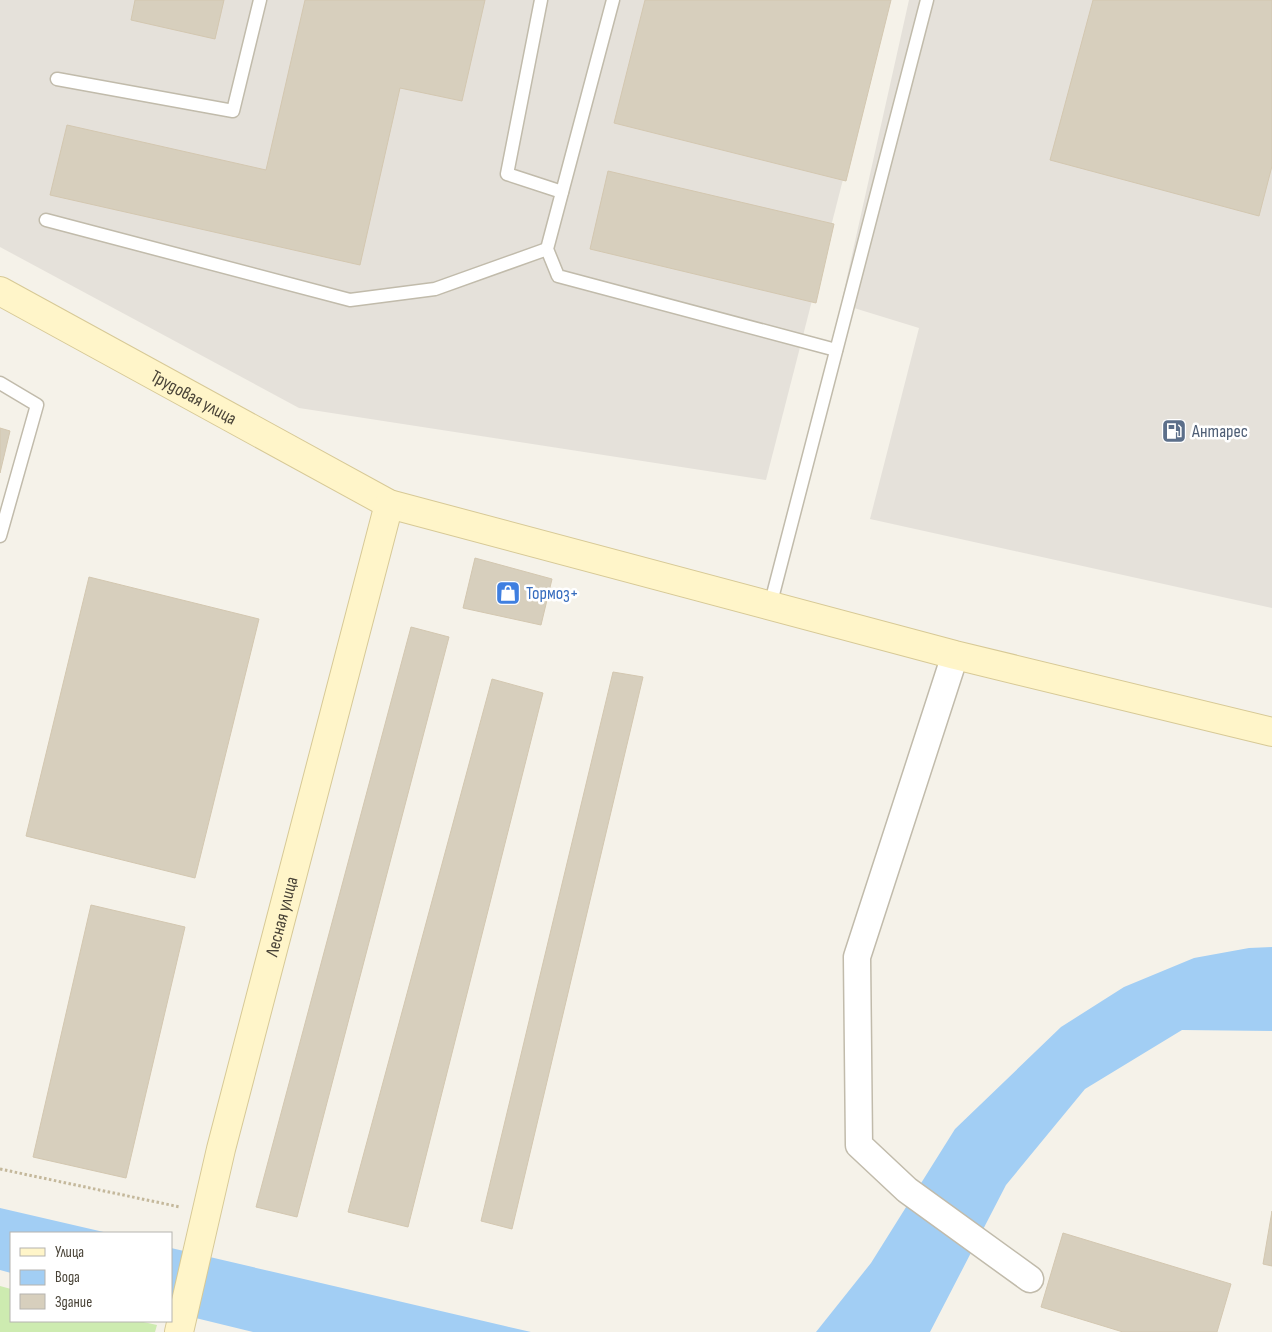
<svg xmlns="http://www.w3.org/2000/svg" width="1272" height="1332" font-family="'Sofia Sans Condensed',sans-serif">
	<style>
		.industrial { fill: #e5e1da }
		.green { fill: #cdebb0 }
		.water { fill: #a2cef4 }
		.building { fill: #d7cfbd; stroke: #d3c7b0 }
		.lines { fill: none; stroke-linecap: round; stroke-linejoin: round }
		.lane-casing { stroke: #c1bbab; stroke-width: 15 }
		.street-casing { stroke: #c1bbab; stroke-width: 29 }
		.secondary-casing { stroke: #d7c996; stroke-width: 30 }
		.path { stroke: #c4b89b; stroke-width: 3; stroke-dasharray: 2.5 2.5; stroke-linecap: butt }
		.lane { stroke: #fff; stroke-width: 12 }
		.street { stroke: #fff; stroke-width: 26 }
		.secondary { stroke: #fff5c9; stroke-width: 28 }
		.labels { text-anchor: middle; stroke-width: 5; stroke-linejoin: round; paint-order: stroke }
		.street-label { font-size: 18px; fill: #494337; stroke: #fff }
		.service-label { font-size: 18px; fill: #4e5e75; stroke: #fff; text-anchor: start }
		.shop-label { font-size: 18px; fill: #366cbe; stroke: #fff; text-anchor: start }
	</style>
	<rect width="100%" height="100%" fill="#f5f2e9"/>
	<g class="industrial">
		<polygon points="0,0 889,0 766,480 299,408 0,247"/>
		<polygon points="909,0 1272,0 1272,608 870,519 919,328 841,304"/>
	</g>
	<polygon class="green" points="0,1286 11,1289 11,1321 139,1321 157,1325 155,1332 0,1332"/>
	<g class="water">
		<polygon points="1272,947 1272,1031 1182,1030 1085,1089 1006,1185 930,1332 816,1332 871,1263 955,1129 1061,1027 1124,987 1194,958 1249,948"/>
		<polygon points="0,1208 108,1233 11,1233 11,1273 0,1270"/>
		<polygon points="171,1248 505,1326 531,1332 253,1332 171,1312"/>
	</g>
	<g class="building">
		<polygon points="135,0 224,0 215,39 131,20"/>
		<polygon points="305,0 485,0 462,101 400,88 360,265 50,195 67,125 266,170"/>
		<polygon points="645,0 891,0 846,181 614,123"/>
		<polygon points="1093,0 1272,0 1272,166 1259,216 1050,160"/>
		<polygon points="608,171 834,224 816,303 590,249"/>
		<polygon points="0,428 10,431 0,473"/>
		<polygon points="475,558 552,579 541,625 463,608"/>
		<polygon points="89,577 259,619 195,878 26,836"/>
		<polygon points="411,627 449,637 297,1217 256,1207"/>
		<polygon points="613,672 643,677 512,1229 481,1221"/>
		<polygon points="492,679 543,693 408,1227 348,1212"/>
		<polygon points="91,905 185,927 126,1178 33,1157"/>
		<polygon points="1272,1211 1272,1266 1263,1264"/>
		<polygon points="1063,1233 1231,1284 1217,1332 1123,1332 1041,1307"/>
	</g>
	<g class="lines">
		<defs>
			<g id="lane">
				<polyline points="541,0 507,174 562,192"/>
				<polyline points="613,0 547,249 558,276 836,350"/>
				<polyline points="57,79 233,111 260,0"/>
				<polyline points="46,220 350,300 435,289 547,249"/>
				<polyline points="0,383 37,405 0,536"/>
				<polyline points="770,606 927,0"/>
			</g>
			<polyline id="street" points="955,655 857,957 859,1145 907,1190 1030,1279"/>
			<g id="secondary">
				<path id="s1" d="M0 291 389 504 955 655 1272 732"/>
				<path id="s2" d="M179 1332 221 1149 389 504"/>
			</g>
		</defs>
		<use href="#lane" class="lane-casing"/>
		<use href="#street" class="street-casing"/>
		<use href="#secondary" class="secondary-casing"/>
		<polyline class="path" points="0,1169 180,1207"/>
		<use href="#lane" class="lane"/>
		<use href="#street" class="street"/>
		<use href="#secondary" class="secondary"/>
	</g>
	<defs>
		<symbol id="fuel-square" viewBox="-11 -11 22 22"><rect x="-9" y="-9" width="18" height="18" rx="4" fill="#5c6f8a" stroke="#fff"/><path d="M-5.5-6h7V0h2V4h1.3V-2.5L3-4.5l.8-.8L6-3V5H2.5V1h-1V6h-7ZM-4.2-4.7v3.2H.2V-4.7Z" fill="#fff"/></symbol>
		<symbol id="shop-square" viewBox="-11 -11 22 22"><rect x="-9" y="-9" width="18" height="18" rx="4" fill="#3f7fe0" stroke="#fff"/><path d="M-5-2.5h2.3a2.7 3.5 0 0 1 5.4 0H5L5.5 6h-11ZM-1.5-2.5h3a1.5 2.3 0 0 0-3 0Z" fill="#fff"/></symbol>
	</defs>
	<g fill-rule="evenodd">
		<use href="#fuel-square" x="1160" y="417" width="28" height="28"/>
		<use href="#shop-square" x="494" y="579" width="28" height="28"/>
	</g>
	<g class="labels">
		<g class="street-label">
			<text dy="6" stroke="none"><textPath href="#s1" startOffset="221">Трудовая улица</textPath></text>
			<text dy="6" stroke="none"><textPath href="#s2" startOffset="428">Лесная улица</textPath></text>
		</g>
		<g class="service-label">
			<text x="1192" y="437">Антарес</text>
		</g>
		<g class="shop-label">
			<text x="526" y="599">Тормоз+</text>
		</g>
	</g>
	<rect x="10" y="1232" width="162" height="90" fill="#ffffff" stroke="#b6b4af"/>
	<rect x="20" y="1248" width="25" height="8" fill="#fff5c9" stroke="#b6b4af"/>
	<text x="55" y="1257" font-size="15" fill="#494337">Улица</text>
	<rect x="20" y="1270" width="25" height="15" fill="#a2cef4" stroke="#b6b4af"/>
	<text x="55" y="1282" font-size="15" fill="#494337">Вода</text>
	<rect x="20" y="1294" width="25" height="15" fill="#d7cfbd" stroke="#b6b4af"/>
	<text x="55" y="1307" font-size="15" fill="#494337">Здание</text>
</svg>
